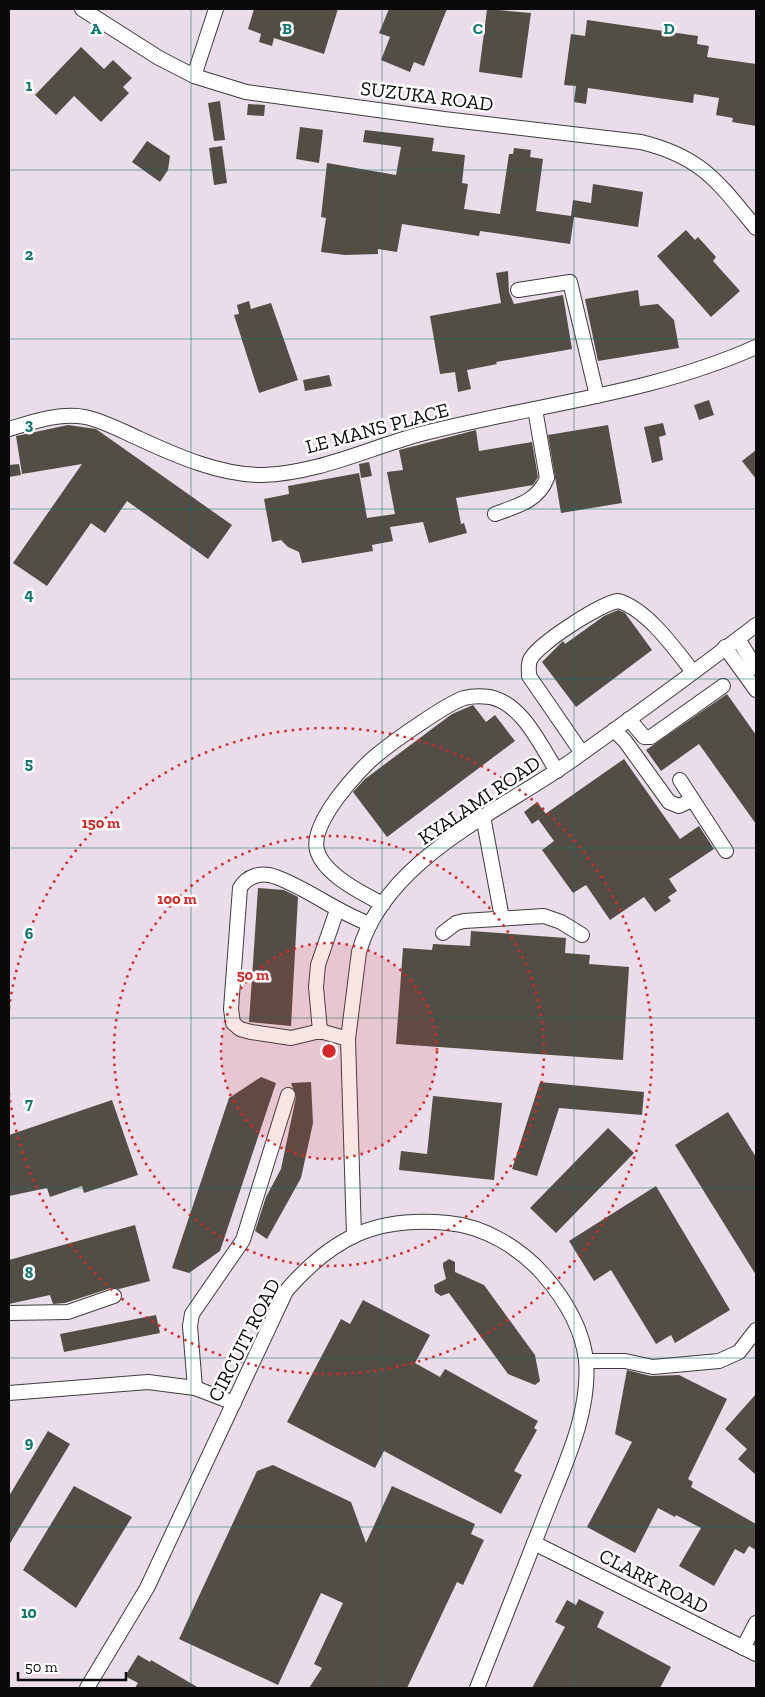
<svg xmlns="http://www.w3.org/2000/svg" width="765" height="1697" font-family="'Zilla Slab',serif">
	<style>
		.industrial { fill: #eadce9 }
		.building { fill: #534e45 }
		.lines { fill: none; stroke-linecap: round; stroke-linejoin: round }
		.minor-casing { stroke: #3d3d3d; stroke-width: 16 }
		.minor { stroke: #fff; stroke-width: 14 }
		.grid { fill: none; stroke: #0f766e; stroke-width: 1; stroke-opacity: 0.55 }
		.ring { fill: none; stroke: #d62828; stroke-width: 2.5; stroke-dasharray: 2.5 5 }
		.labels { text-anchor: middle; stroke-width: 5; stroke-linejoin: round; paint-order: stroke }
		.street-label { font-size: 20px; fill: #0a0a0a; stroke: #fff }
		.grid-label { font-size: 16px; text-anchor: middle; font-weight: bold; fill: #0f766e; stroke: #fff; stroke-width: 5; stroke-linejoin: round; paint-order: stroke }
		.centre { fill: #d62828; stroke: #fff; stroke-width: 2.5 }
		.ring-label { font-size: 15px; text-anchor: middle; font-weight: bold; fill: #d62828; stroke: #fff; stroke-width: 5; stroke-linejoin: round; paint-order: stroke }
	</style>
	<rect width="100%" height="100%" fill="#feffe6"/>
	<rect class="industrial" x="9" y="9" width="747" height="1679"/>
	<g class="building">
		<polygon points="254,9 338,9 324,54 274,38 272,46 259,42 261,34 248,29"/>
		<polygon points="389,9 447,9 424,66 414,62 410,72 381,60 390,37 379,33"/>
		<polygon points="487,9 531,13 522,78 479,72"/>
		<polygon points="587,20 698,36 697,44 709,46 707,57 756,64 756,126 732,122 733,118 716,115 719,98 694,94 693,103 588,88 586,104 574,102 576,86 564,85 571,34 585,36"/>
		<polygon points="81,47 104,69 113,60 132,78 123,87 129,93 101,122 74,96 56,115 35,95"/>
		<polygon points="220,101 225,140 214,141 208,103"/>
		<polygon points="248,104 265,105 264,116 247,115"/>
		<polygon points="300,127 323,130 319,163 296,159"/>
		<polygon points="365,130 434,138 432,151 465,155 462,183 468,184 464,209 500,214 509,154 513,154 514,148 531,150 530,157 543,159 536,211 571,216 573,200 591,203 593,184 643,192 638,227 574,217 570,244 480,231 479,236 402,224 397,252 378,249 378,254 345,255 321,252 326,218 321,217 327,163 396,175 401,147 363,142"/>
		<polygon points="147,141 170,156 168,170 160,182 132,162"/>
		<polygon points="222,146 227,183 214,185 209,148"/>
		<polygon points="686,230 695,240 698,237 716,257 713,261 740,291 711,317 657,256"/>
		<polygon points="508,271 509,292 514,304 563,295 572,349 496,362 497,364 467,370 471,389 458,392 455,372 440,374 430,316 501,303 496,273"/>
		<polygon points="638,290 640,306 658,304 674,320 679,348 598,361 585,299"/>
		<polygon points="249,301 251,309 271,303 298,380 259,393 234,315 239,314 237,305"/>
		<polygon points="329,375 332,386 305,391 303,380"/>
		<polygon points="709,400 714,415 699,420 694,405"/>
		<polygon points="663,423 666,435 659,437 663,460 652,463 644,427"/>
		<polygon points="68,425 96,429 232,525 208,559 127,501 105,533 91,523 47,586 13,563 82,464 22,474 16,436"/>
		<polygon points="608,425 622,503 561,513 548,435"/>
		<polygon points="476,430 479,451 532,442 538,477 533,485 456,498 461,524 464,523 467,533 429,543 423,522 390,527 393,541 372,545 373,551 302,563 299,552 288,547 281,540 272,542 264,499 289,494 288,486 359,473 367,518 395,514 387,472 403,470 399,450"/>
		<polygon points="756,450 756,479 742,461"/>
		<polygon points="369,462 372,476 361,478 359,464"/>
		<polygon points="19,464 21,475 9,477 9,465"/>
		<polygon points="618,610 625,613 652,650 576,707 542,662 563,641 565,644 604,616"/>
		<polygon points="727,694 756,735 756,824 699,744 661,771 646,750"/>
		<polygon points="473,705 486,722 495,715 515,741 387,837 353,792 365,779 452,714"/>
		<polygon points="624,759 680,839 699,826 714,849 669,879 677,891 668,897 671,901 655,912 644,897 610,920 586,885 573,893 542,850 554,841 538,819"/>
		<polygon points="537,802 546,814 532,824 524,812"/>
		<polygon points="258,888 284,890 298,897 291,1026 249,1022"/>
		<polygon points="471,931 566,938 565,953 590,955 589,964 629,967 623,1060 396,1044 403,948 432,950 433,944 470,946"/>
		<polygon points="261,1077 276,1083 220,1251 189,1273 172,1268 229,1098"/>
		<polygon points="311,1082 313,1123 301,1178 267,1239 255,1231 266,1197 281,1169 296,1097 291,1083"/>
		<polygon points="540,1082 644,1092 642,1115 559,1108 537,1176 512,1169"/>
		<polygon points="433,1096 502,1103 494,1180 399,1170 401,1151 427,1154"/>
		<polygon points="112,1100 138,1175 84,1193 82,1186 50,1197 47,1188 9,1196 9,1135"/>
		<polygon points="728,1112 756,1157 756,1275 675,1145"/>
		<polygon points="608,1128 634,1153 556,1233 530,1208"/>
		<polygon points="656,1186 730,1310 675,1343 671,1335 656,1344 611,1270 594,1281 569,1241"/>
		<polygon points="135,1225 150,1281 119,1289 111,1288 65,1303 53,1304 50,1295 9,1304 9,1260"/>
		<polygon points="449,1259 455,1262 455,1272 484,1285 535,1355 540,1381 535,1385 508,1374 449,1293 441,1296 435,1292 434,1285 446,1279 443,1266 443,1263"/>
		<polygon points="363,1300 430,1335 415,1363 440,1377 445,1369 538,1421 534,1428 537,1430 514,1471 522,1475 501,1514 384,1451 375,1468 287,1422 341,1319 350,1324"/>
		<polygon points="156,1315 160,1333 64,1352 60,1334"/>
		<polygon points="627,1370 651,1376 679,1375 727,1399 688,1479 693,1482 691,1487 756,1524 756,1550 749,1546 744,1554 735,1549 714,1586 679,1566 701,1528 676,1515 675,1517 658,1508 635,1553 587,1527 632,1442 615,1434"/>
		<polygon points="756,1394 756,1475 738,1459 747,1449 725,1429"/>
		<polygon points="48,1431 70,1444 9,1545 9,1496"/>
		<polygon points="273,1465 351,1502 366,1543 392,1486 475,1524 471,1534 484,1540 463,1585 457,1582 407,1688 309,1688 322,1668 314,1664 343,1603 321,1593 278,1685 179,1639 257,1471"/>
		<polygon points="74,1486 132,1517 76,1608 23,1570"/>
		<polygon points="579,1599 604,1612 597,1627 671,1667 660,1688 532,1688 565,1627 555,1622 567,1600 576,1605"/>
		<polygon points="138,1655 150,1662 151,1660 199,1688 135,1688 138,1683 125,1676"/>
	</g>
	<g class="lines">
		<defs>
			<g id="minor">
				<path d="M82 9 159 58 194 76 246 92 444 119 641 142C702 157 718 182 756 228"/>
				<polyline points="194,76 216,9"/>
				<polyline points="518,290 570,282 597,396"/>
				<path d="M9 429C32 422 61 412 85 417 104 421 122 431 140 439 177 456 220 475 262 475 315 474 367 449 417 435 530 405 649 395 756 347"/>
				<path d="M495 514C517 506 538 501 547 478L535 409"/>
				<polyline points="738,639 756,668"/>
				<polyline points="725,647 756,690"/>
				<polyline points="629,719 644,737 651,737 723,686"/>
				<polyline points="614,730 625,741 669,802 679,806 692,800"/>
				<path d="M582 753 529 676C529 670 528 665 530 660 537 644 602 603 618 601 647 609 675 649 693 672"/>
				<polyline points="680,780 726,851"/>
				<polyline points="483,816 502,918"/>
				<path d="M383 904C363 894 323 874 317 850 310 823 358 770 378 754 394 741 446 704 464 698 472 696 482 696 490 697 523 704 540 745 557 771"/>
				<polyline points="443,933 456,923 464,921 544,916 561,922 582,935"/>
				<polyline points="320,1031 316,987 318,965 337,910"/>
				<path d="M348 1039 320 1031 291 1038 251 1032 240 1029 233 1023 231 1009 240 888C247 876 262 871 276 877 309 889 336 912 370 924"/>
				<path d="M354 1236 348 1039 359 952C385 859 499 812 571 761 633 717 696 671 756 625"/>
				<polyline points="9,1313 68,1312 114,1296"/>
				<polyline points="586,1361 625,1361 653,1367 719,1361 739,1352 756,1330"/>
				<polyline points="195,1388 190,1326 192,1314 243,1240 288,1095"/>
				<polyline points="9,1393 148,1382 195,1388 234,1403"/>
				<polyline points="534,1543 756,1654"/>
				<polyline points="743,1648 756,1623"/>
				<path d="M87 1688 147 1588 286 1291C333 1237 376 1216 448 1223 484 1226 520 1248 543 1274 564 1298 582 1327 586 1360 591 1416 561 1472 542 1523 520 1578 499 1633 477 1688"/>
			</g>
		</defs>
		<use href="#minor" class="minor-casing"/>
		<use href="#minor" class="minor"/>
	</g>
	<path class="grid" d="M191 9V1688M382 9V1688M574 9V1688M9 170H756M9 339H756M9 509H756M9 679H756M9 848H756M9 1018H756M9 1188H756M9 1358H756M9 1527H756"/>
	<circle cx="329" cy="1051" r="108" fill="#d62828" fill-opacity=".12"/>
	<g class="ring">
		<circle cx="329" cy="1051" r="108"/>
		<circle cx="329" cy="1051" r="215"/>
		<path d="M9 1009A323 323 0 1 1 9 1093"/>
	</g>
	<g class="labels">
		<g class="street-label">
			<text transform="translate(427 96) rotate(7)" y="7">SUZUKA ROAD</text>
			<text transform="translate(377 428) rotate(-15)" y="7">LE MANS PLACE</text>
			<text transform="translate(479 800) rotate(-34)" y="7">KYALAMI ROAD</text>
			<text transform="translate(244 1340) rotate(-63)" y="7">CIRCUIT ROAD</text>
			<text transform="translate(654 1581) rotate(27)" y="7">CLARK ROAD</text>
		</g>
	</g>
	<g class="grid-label">
		<text x="96" y="34">A</text>
		<text x="287" y="34">B</text>
		<text x="478" y="34">C</text>
		<text x="669" y="34">D</text>
		<text x="29" y="91">1</text>
		<text x="29" y="260">2</text>
		<text x="29" y="430">3</text>
		<text x="29" y="600">4</text>
		<text x="29" y="769">5</text>
		<text x="29" y="939">6</text>
		<text x="29" y="1109">7</text>
		<text x="29" y="1278">8</text>
		<text x="29" y="1448">9</text>
		<text x="29" y="1618">10</text>
	</g>
	<circle cx="329" cy="1051" r="8" class="centre"/>
	<g class="ring-label">
		<text x="101" y="828">150 m</text>
		<text x="177" y="904">100 m</text>
		<text x="253" y="980">50 m</text>
	</g>
	<rect width="765" height="1697" fill="none" stroke="#0a0a0a" stroke-width="20"/>
	<path d="M18 1672v8h108v-8" fill="none" stroke="#0a0a0a" stroke-width="2.5"/>
	<text x="25" y="1672" font-size="15" fill="#0a0a0a" stroke="#ffffff" stroke-width="4" paint-order="stroke">50 m</text>
</svg>
